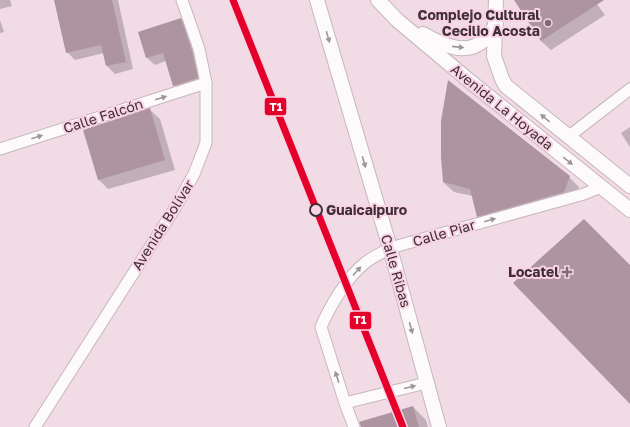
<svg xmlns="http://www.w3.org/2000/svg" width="630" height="427" font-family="'Golos Text',sans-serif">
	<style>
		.shadow { fill: #0003 }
		.building { fill: #ae94a1 }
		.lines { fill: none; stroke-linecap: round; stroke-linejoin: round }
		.minor-casing { stroke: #c8b7be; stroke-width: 13 }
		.tertiary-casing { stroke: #c8b7be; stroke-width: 16 }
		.minor { stroke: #fdfafb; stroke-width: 11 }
		.tertiary { stroke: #fdfafb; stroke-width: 14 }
		.metro-1-casing { stroke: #f9d3e4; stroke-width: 10 }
		.metro-1 { stroke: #e4002b; stroke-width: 7 }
		.oneway { fill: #9e9599 }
		.poi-dot { fill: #7d6c74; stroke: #f9d3e4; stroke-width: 1.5 }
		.stop-dot { fill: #f9d3e4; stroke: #3f3037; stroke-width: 2 }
		.labels { text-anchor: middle; stroke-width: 4; stroke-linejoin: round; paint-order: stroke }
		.poi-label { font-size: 14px; font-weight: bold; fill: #3f3037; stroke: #f9d3e4; text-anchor: end }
		.street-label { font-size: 14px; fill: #3f3037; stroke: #f9d3e4 }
		.stop-label { font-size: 14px; font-weight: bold; fill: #3f3037; stroke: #f9d3e4; text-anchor: start }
		.line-badge { stroke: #f9d3e4; stroke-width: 1.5 }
		.badge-label { font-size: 11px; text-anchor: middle; font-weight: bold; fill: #fff }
	</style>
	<rect width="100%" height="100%" fill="#f1dbe5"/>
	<g class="shadow">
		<polygon points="0,0 10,0 12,6 0,9"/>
		<polygon points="55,0 118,0 133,69 115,74 107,66 104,53 75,60 67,52"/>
		<polygon points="523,0 594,0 605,15 551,50 541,41"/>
		<polygon points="181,19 188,27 205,86 182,93 174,85 166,61 155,65 147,58"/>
		<polygon points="0,20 4,32 0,33"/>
		<polygon points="150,110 160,119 175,170 108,189 98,179"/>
		<polygon points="630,127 630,147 621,133"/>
		<polygon points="569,177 579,187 574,202 488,226 478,216 473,196 454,192 443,182"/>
		<polygon points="413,407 426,420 428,427 372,427"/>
	</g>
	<g class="building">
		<polygon points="54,0 112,0 126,62 106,66 101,45 66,53"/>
		<polygon points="514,0 604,0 541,41"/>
		<polygon points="181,18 192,51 198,78 173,86 163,53 146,58 138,32"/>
		<polygon points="448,80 570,176 564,192 477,217 470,189 443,182 441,157 441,121"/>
		<polygon points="150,108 165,160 98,180 83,130"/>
		<polygon points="584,219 630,265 630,404 513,283"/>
		<polygon points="413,406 419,427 361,427 359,422"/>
	</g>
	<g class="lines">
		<defs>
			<g id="minor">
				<polyline points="568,137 630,89"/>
				<polyline points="0,149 206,83"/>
				<polyline points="345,403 426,383"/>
				<polyline points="35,427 175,208 194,174 206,143 206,83 199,49 182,0"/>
				<path d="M354 427 345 403 321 327C330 306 347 277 365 263 372 257 382 253 390 248L584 194 601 187"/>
			</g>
			<g id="tertiary">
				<polyline points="317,0 390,248 439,427"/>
				<polyline points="378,0 397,20 472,83 630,210"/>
				<polyline points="496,0 494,56 502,79 506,86 630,186"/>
				<path d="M423 34C441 44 466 57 484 40 489 36 492 30 496 25"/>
			</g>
		</defs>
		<use href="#minor" class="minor-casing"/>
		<use href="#tertiary" class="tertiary-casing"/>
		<use href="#minor" class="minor"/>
		<use href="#tertiary" class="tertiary"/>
		<defs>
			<polyline id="metro-1" points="233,0 403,427"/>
		</defs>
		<use href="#metro-1" class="metro-1-casing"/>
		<use href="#metro-1" class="metro-1"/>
	</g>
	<defs><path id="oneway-solid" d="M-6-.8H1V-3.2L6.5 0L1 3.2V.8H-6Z"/></defs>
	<g class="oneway">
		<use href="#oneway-solid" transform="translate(328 37) rotate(74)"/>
		<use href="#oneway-solid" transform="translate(458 47) rotate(6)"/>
		<use href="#oneway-solid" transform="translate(161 98) rotate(-18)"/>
		<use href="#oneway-solid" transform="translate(545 118) rotate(-140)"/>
		<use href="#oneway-solid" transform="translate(37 137) rotate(-18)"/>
		<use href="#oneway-solid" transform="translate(568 161) rotate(39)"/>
		<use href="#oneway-solid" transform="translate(364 162) rotate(74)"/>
		<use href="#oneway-solid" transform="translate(490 220) rotate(-16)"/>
		<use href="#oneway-solid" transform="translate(357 271) rotate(-48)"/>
		<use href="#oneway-solid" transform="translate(411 328) rotate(75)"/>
		<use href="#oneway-solid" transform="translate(337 377) rotate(-108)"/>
		<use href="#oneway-solid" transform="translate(410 387) rotate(-14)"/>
	</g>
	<g class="poi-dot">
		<circle cx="548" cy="23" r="4"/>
		<path d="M565 266h4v4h4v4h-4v4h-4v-4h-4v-4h4z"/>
	</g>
	<circle class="stop-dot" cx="316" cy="210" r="6"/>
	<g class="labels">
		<g class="poi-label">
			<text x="540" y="20">Complejo Cultural<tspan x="540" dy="16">Cecilio Acosta</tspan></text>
			<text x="559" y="277">Locatel</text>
		</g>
		<g class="street-label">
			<text transform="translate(502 107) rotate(39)" y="5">Avenida La Hoyada</text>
			<text transform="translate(103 116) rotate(-18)" y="5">Calle Falcón</text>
			<text transform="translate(163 225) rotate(-58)" y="5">Avenida Bolívar</text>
			<text transform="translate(444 233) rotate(-16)" y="5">Calle Piar</text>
			<text transform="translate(396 271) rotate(74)" y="5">Calle Ribas</text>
		</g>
		<g class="stop-label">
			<text x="326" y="215">Guaicaipuro</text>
		</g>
	</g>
	<g class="line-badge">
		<rect x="264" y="97" width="23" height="19" rx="4" fill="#e4002b"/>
		<rect x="349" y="311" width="23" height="19" rx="4" fill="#e4002b"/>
	</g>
	<g class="badge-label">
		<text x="276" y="111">T1</text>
		<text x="360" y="324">T1</text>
	</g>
</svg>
